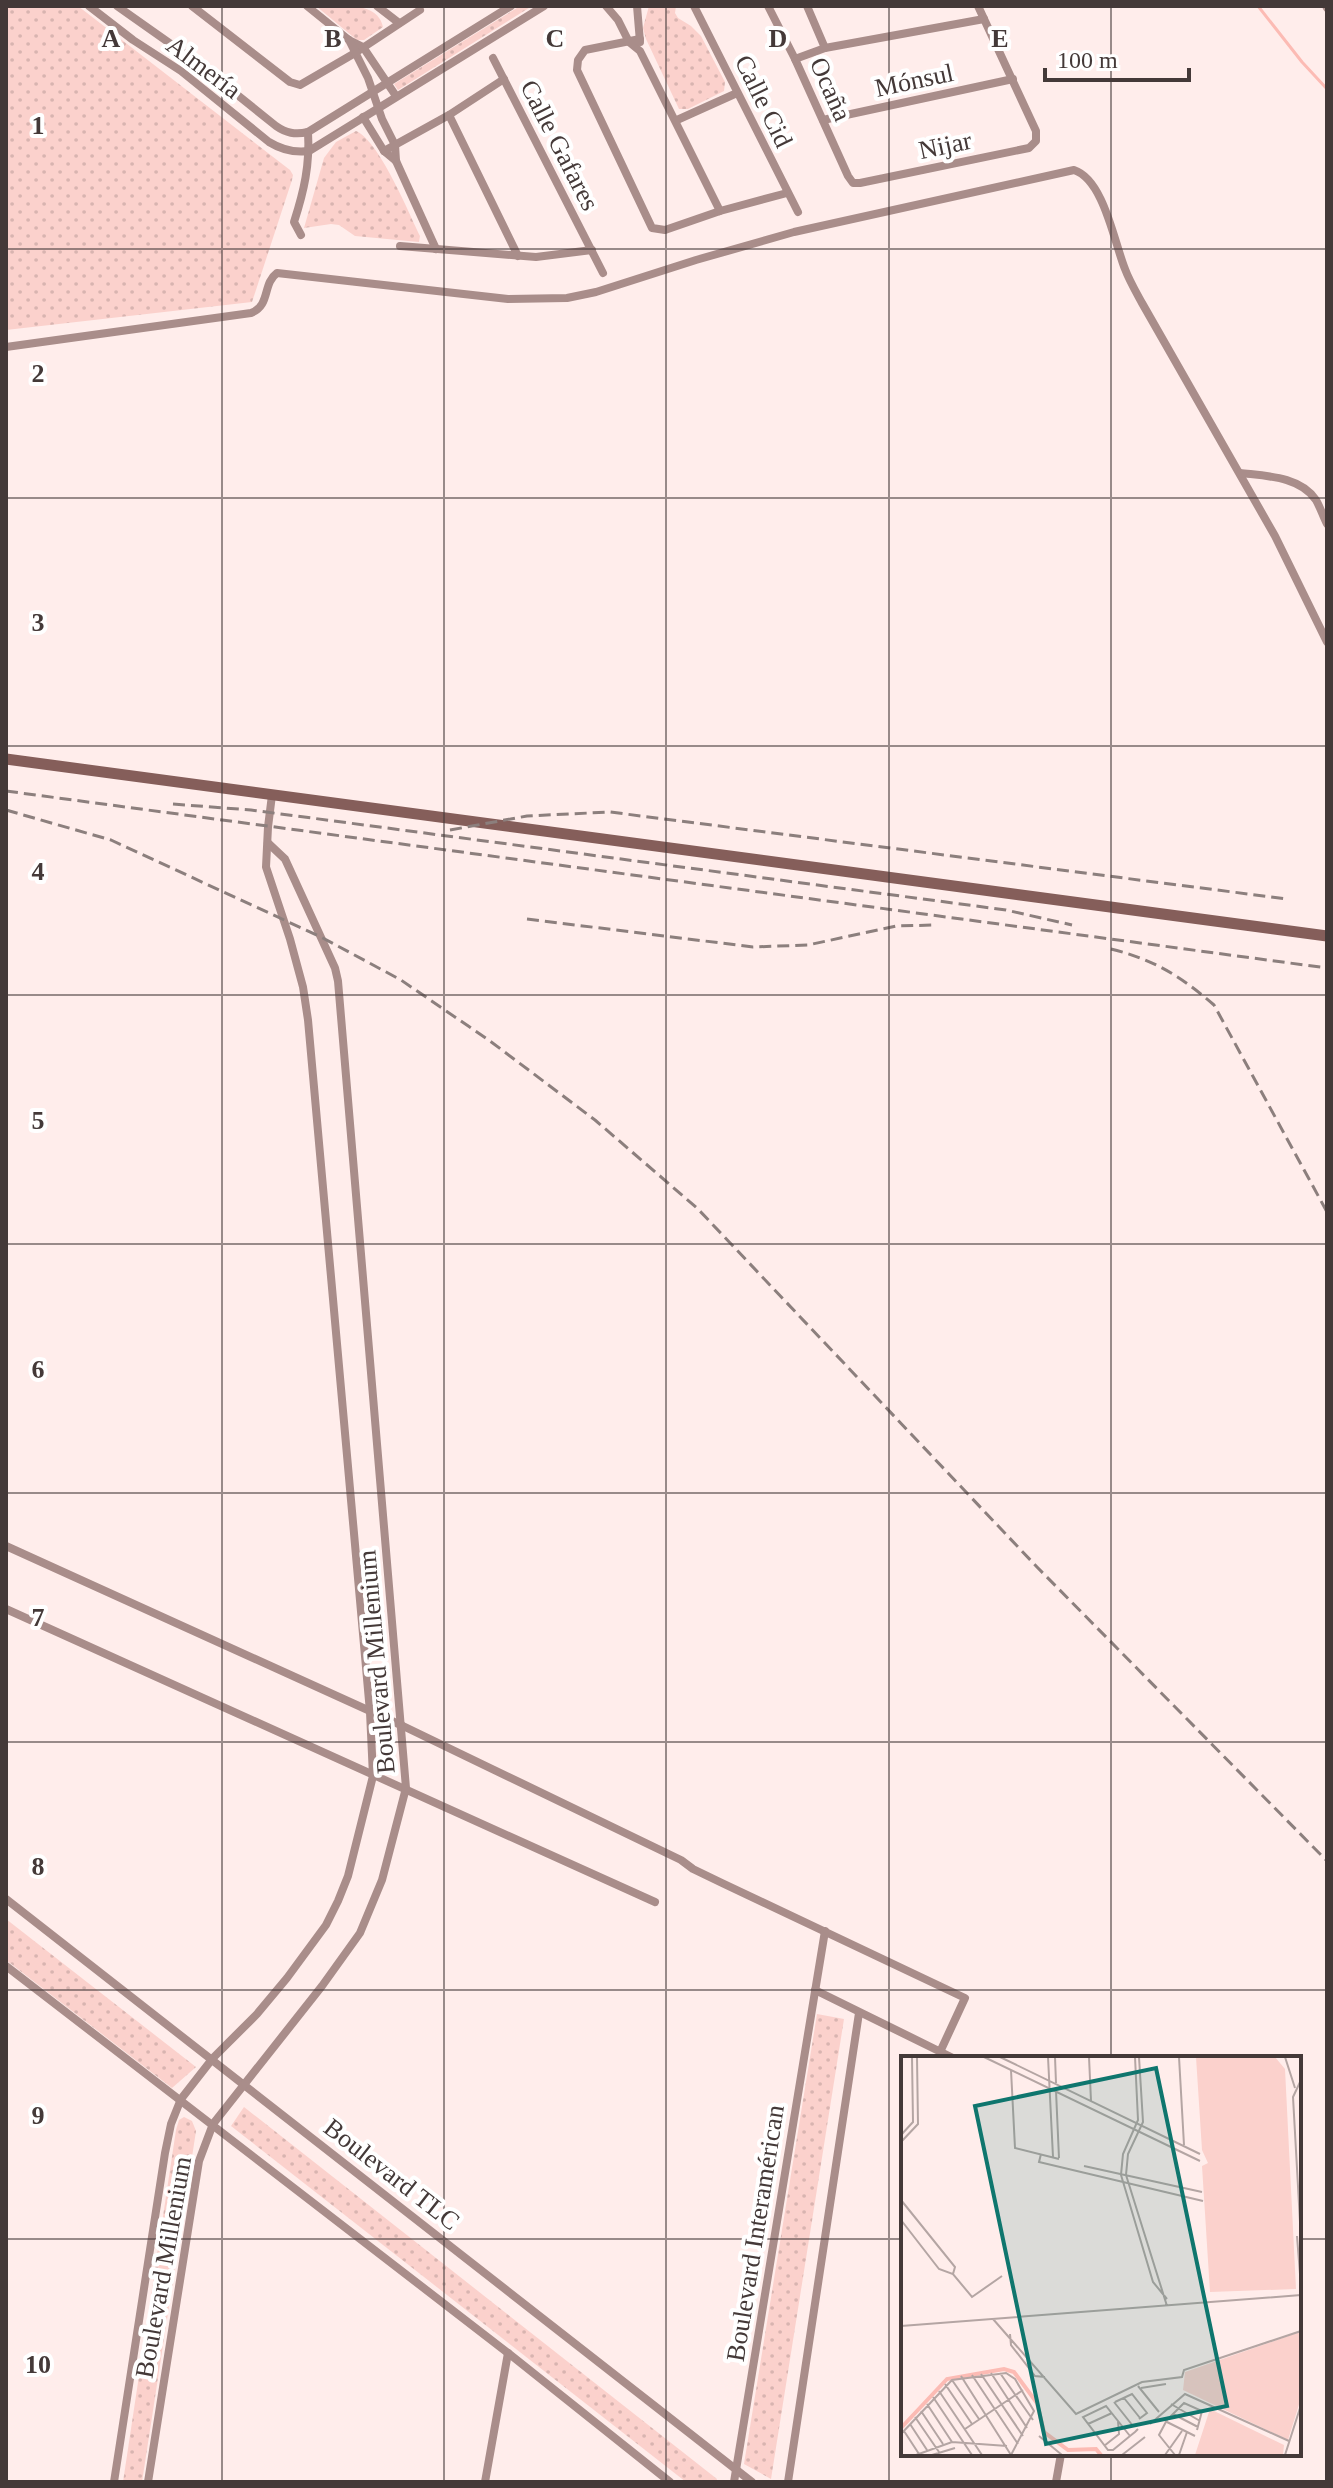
<svg xmlns="http://www.w3.org/2000/svg" width="1333" height="2488" font-family="'Times New Roman',serif">
	<style>
		.green { fill: url(#green-dots) }
		.lines { fill: none; stroke-linecap: round; stroke-linejoin: round }
		.stream { stroke: #fcbbb4; stroke-width: 3 }
		.street { stroke: #a98d8a; stroke-width: 8 }
		.secondary { stroke: #855e5a; stroke-width: 11 }
		.rail { stroke: #8c7f7d; stroke-width: 3; stroke-dasharray: 12 6; stroke-linecap: butt }
		.grid { fill: none; stroke: #443938; stroke-width: 2; stroke-opacity: 0.55 }
		.labels { text-anchor: middle; stroke-width: 8; stroke-linejoin: round; paint-order: stroke }
		.street-label { font-size: 26px; fill: #443938; stroke: #fff }
		.inset-river { fill: none; stroke: #fcbbb4; stroke-width: 4 }
		.inset-road { fill: none; stroke: #b4a5a3; stroke-width: 2 }
		.view { fill: #0f766e; fill-opacity: 0.15; stroke: #0f766e; stroke-width: 4 }
		.inset-edge { fill: none; stroke: #443938; stroke-width: 4 }
		.grid-label { font-size: 26px; text-anchor: middle; font-weight: bold; fill: #443938; stroke: #fff; stroke-width: 8; stroke-linejoin: round; paint-order: stroke }
	</style>
	<defs>
		<pattern id="green-dots" width="8" height="8" patternUnits="userSpaceOnUse" patternTransform="scale(2)"><rect width="8" height="8" fill="#fbd1cc"/><path d="M2 2h.1M6 6h.1" fill="none" stroke="#d8b4b0" stroke-width="1.8" stroke-linecap="round"/></pattern>
	</defs>
	<rect width="100%" height="100%" fill="#ffedeb"/>
	<g class="green">
		<polygon points="6,6 78,6 290,170 293,175 292,180 252,302 6,330"/>
		<path d="M316 6C337 6 378 0 383 27L364 40H357Z"/>
		<polygon points="520,6 532,6 398,90 394,84"/>
		<polygon points="649,6 676,6 675,13 678,18 691,26 701,36 725,82 724,91 688,109 679,109 646,39 643,28"/>
		<path d="M356 131C379 141 408 211 420 236L419 242 355 236 339 225 331 224 304 228 324 158 336 142Z"/>
		<polygon points="6,1919 196,2067 172,2088 6,1960"/>
		<polygon points="817,2014 844,2019 771,2479 744,2464"/>
		<polygon points="244,2107 717,2479 716,2482 686,2482 231,2126"/>
		<polygon points="184,2117 192,2121 196,2131 142,2482 123,2482 176,2130 179,2120"/>
	</g>
	<g class="lines">
		<polyline class="stream" points="1258,6 1302,62 1327,89"/>
		<g class="street">
			<path d="M89 6 133 40 181 71 269 142C282 150 294 153 309 151L544 6"/>
			<path d="M117 6 195 61 276 126C286 133 295 135 308 132L511 6"/>
			<polyline points="192,6 290,82 300,85 355,53 420,10"/>
			<polyline points="307,6 349,40 363,47 396,96"/>
			<polyline points="377,6 399,23"/>
			<polyline points="606,6 618,20 629,42 640,51 720,211"/>
			<polyline points="637,6 640,42"/>
			<polyline points="694,6 798,212"/>
			<polyline points="768,6 795,59 848,176 853,183 860,183 1029,148 1036,141 1036,131 978,6"/>
			<polyline points="1326,6 1327,8"/>
			<polyline points="640,39 585,50 578,60 577,70 652,228 665,230 720,211 787,193"/>
			<polyline points="349,40 368,78 382,119 395,145 396,161 436,249"/>
			<polyline points="825,48 984,19"/>
			<polyline points="493,58 603,273"/>
			<polyline points="795,59 825,48 807,6"/>
			<polyline points="449,115 518,256"/>
			<polyline points="363,117 384,151 396,161"/>
			<polyline points="677,120 737,93"/>
			<polyline points="823,120 1013,79"/>
			<polyline points="384,151 449,115 504,79"/>
			<path d="M301 235 294 222C304 191 310 165 308 132"/>
			<polyline points="400,246 536,257 592,250"/>
			<path d="M6 347 251 313C271 305 262 284 277 273L508 299 567 298 596 292 696 260 794 232 1074 170C1104 180 1114 242 1125 269 1129 280 1136 292 1142 303L1275 536 1327 642"/>
			<path d="M1240 473C1265 476 1300 476 1316 500 1320 507 1323 516 1327 524"/>
			<polyline points="6,1546 403,1726 681,1860 693,1869 722,1883 965,1998 940,2052"/>
			<polyline points="6,1609 655,1902"/>
			<polyline points="6,1899 752,2482"/>
			<polyline points="6,1966 508,2353 670,2482"/>
			<polyline points="815,1990 953,2058"/>
			<polyline points="114,2482 165,2153 171,2124 181,2099 213,2058 257,2014 287,1978 326,1925 338,1901 348,1876 373,1776 370,1712 308,1020 303,987 290,939 266,867 268,827 272,795"/>
			<polyline points="148,2482 199,2161 213,2124 322,1986 360,1933 382,1880 406,1788 338,981 335,968 285,859 268,843"/>
			<polyline points="485,2482 508,2353"/>
			<polyline points="734,2482 825,1931"/>
			<polyline points="788,2482 859,2013"/>
			<polyline points="1056,2482 1061,2454"/>
		</g>
		<polyline class="secondary" points="6,759 1327,936"/>
		<g class="rail">
			<polyline points="6,791 1327,968"/>
			<polyline points="173,804 251,810 1006,910 1072,925"/>
			<polyline points="6,810 111,840 321,937 401,980 490,1041 595,1120 697,1208 1037,1567 1327,1861"/>
			<polyline points="450,830 527,816 610,812 1287,899"/>
			<polyline points="527,919 753,947 808,945 896,926 935,925"/>
			<path d="M1111 949C1153 959 1182 977 1214 1005L1327 1212"/>
		</g>
	</g>
	<path class="grid" d="M222 6V2482M444 6V2482M666 6V2482M889 6V2482M1111 6V2058M6 249H1327M6 498H1327M6 746H1327M6 995H1327M6 1244H1327M6 1493H1327M6 1742H1327M6 1990H1327M6 2239H903M1299 2239H1327M1111 2454V2482"/>
	<g class="labels">
		<g class="street-label">
			<text transform="translate(204 67) rotate(37)" y="9">Almería</text>
			<text transform="translate(914 80) rotate(-12)" y="9">Mónsul</text>
			<text transform="translate(831 89) rotate(66)" y="9">Ocaña</text>
			<text transform="translate(764 101) rotate(64)" y="9">Calle Cid</text>
			<text transform="translate(560 145) rotate(63)" y="9">Calle Gafares</text>
			<text transform="translate(945 145) rotate(-12)" y="9">Nijar</text>
			<text transform="translate(376 1662) rotate(-95)" y="9">Boulevard Millenium</text>
			<text transform="translate(392 2174) rotate(38)" y="9">Boulevard TLC</text>
			<text transform="translate(755 2233) rotate(-81)" y="9">Boulevard Interamérican</text>
			<text transform="translate(163 2267) rotate(-80)" y="9">Boulevard Millenium</text>
		</g>
	</g>
	<g transform="translate(901 2056)">
		<rect width="400" height="400" fill="#ffedeb"/>
		<path d="M295 1H374L384 13 395 233 309 236 301 110 307 107 301 94ZM399 276 400 342 387 384 282 334 284 316ZM309 353 383 389 382 399H294Z" fill="#fbd1cc"/>
		<path class="inset-river" d="M0 372 46 323 103 313 113 316 136 347 143 376 167 394 195 393 200 399"/>
		<path class="inset-road" d="M83 1 299 105M99 1 299 98M147 1 152 101M154 1 155 27M188 1 190 45M234 1 237 64 222 98 220 119 252 226 266 243M238 1 242 66 227 98 225 119 266 250M278 1 283 89M384 1 394 32M110 14 114 92 158 103M400 24 392 41 400 184M155 35 158 102M0 79 12 66 11 1M0 86 17 68 16 1M140 98 138 106 302 145M183 110 301 136M0 144 54 211 52 218M0 164 38 213 52 218 71 241 101 220M396 180 400 231M400 239V277M92 263 175 358 241 326 281 321 283 314 400 275M0 270 400 239M109 278 110 289 134 320 144 321M90 317 126 372M99 317 132 364M80 318 122 380M71 319 117 388M60 320 110 399M51 324 78 363M44 328 71 368M237 330 258 356M240 332 265 328M38 335 81 399M32 341 71 399M223 342 239 362M213 346 232 370M214 346 231 338 246 357 238 363M26 348 51 386M270 348 299 365M20 355 42 388M272 358 297 371M14 361 38 396M269 361 283 347 301 355 296 374M267 362 258 379 274 399M264 365 294 380M9 368 26 394M187 368 211 357M249 368 284 338 388 385M64 373 122 334M3 375 18 398M0 378 51 324 105 317 114 323 133 355 110 399M138 380 161 399M229 380 205 350 182 361 207 394H212L229 380 234 376 237 373M203 390 218 378 217 365M15 399 51 386 106 390M31 399 54 392M221 399 244 381M264 399 281 375M278 399 286 376M384 399 400 349"/>
		<path class="view" d="M255 12 326 350 145 388 74 50Z"/>
		<rect width="400" height="400" class="inset-edge"/>
	</g>
	<g class="grid-label">
		<text x="111" y="47">A</text>
		<text x="333" y="47">B</text>
		<text x="555" y="47">C</text>
		<text x="778" y="47">D</text>
		<text x="1000" y="47">E</text>
		<text x="38" y="134">1</text>
		<text x="38" y="382">2</text>
		<text x="38" y="631">3</text>
		<text x="38" y="880">4</text>
		<text x="38" y="1129">5</text>
		<text x="38" y="1378">6</text>
		<text x="38" y="1626">7</text>
		<text x="38" y="1875">8</text>
		<text x="38" y="2124">9</text>
		<text x="38" y="2373">10</text>
	</g>
	<rect width="1333" height="2488" fill="none" stroke="#443938" stroke-width="16"/>
	<path d="M1045 68v12h144v-12" fill="none" stroke="#443938" stroke-width="4"/>
	<text x="1057" y="68" font-size="24" fill="#443938" stroke="#ffffff" stroke-width="6" paint-order="stroke">100 m</text>
</svg>
